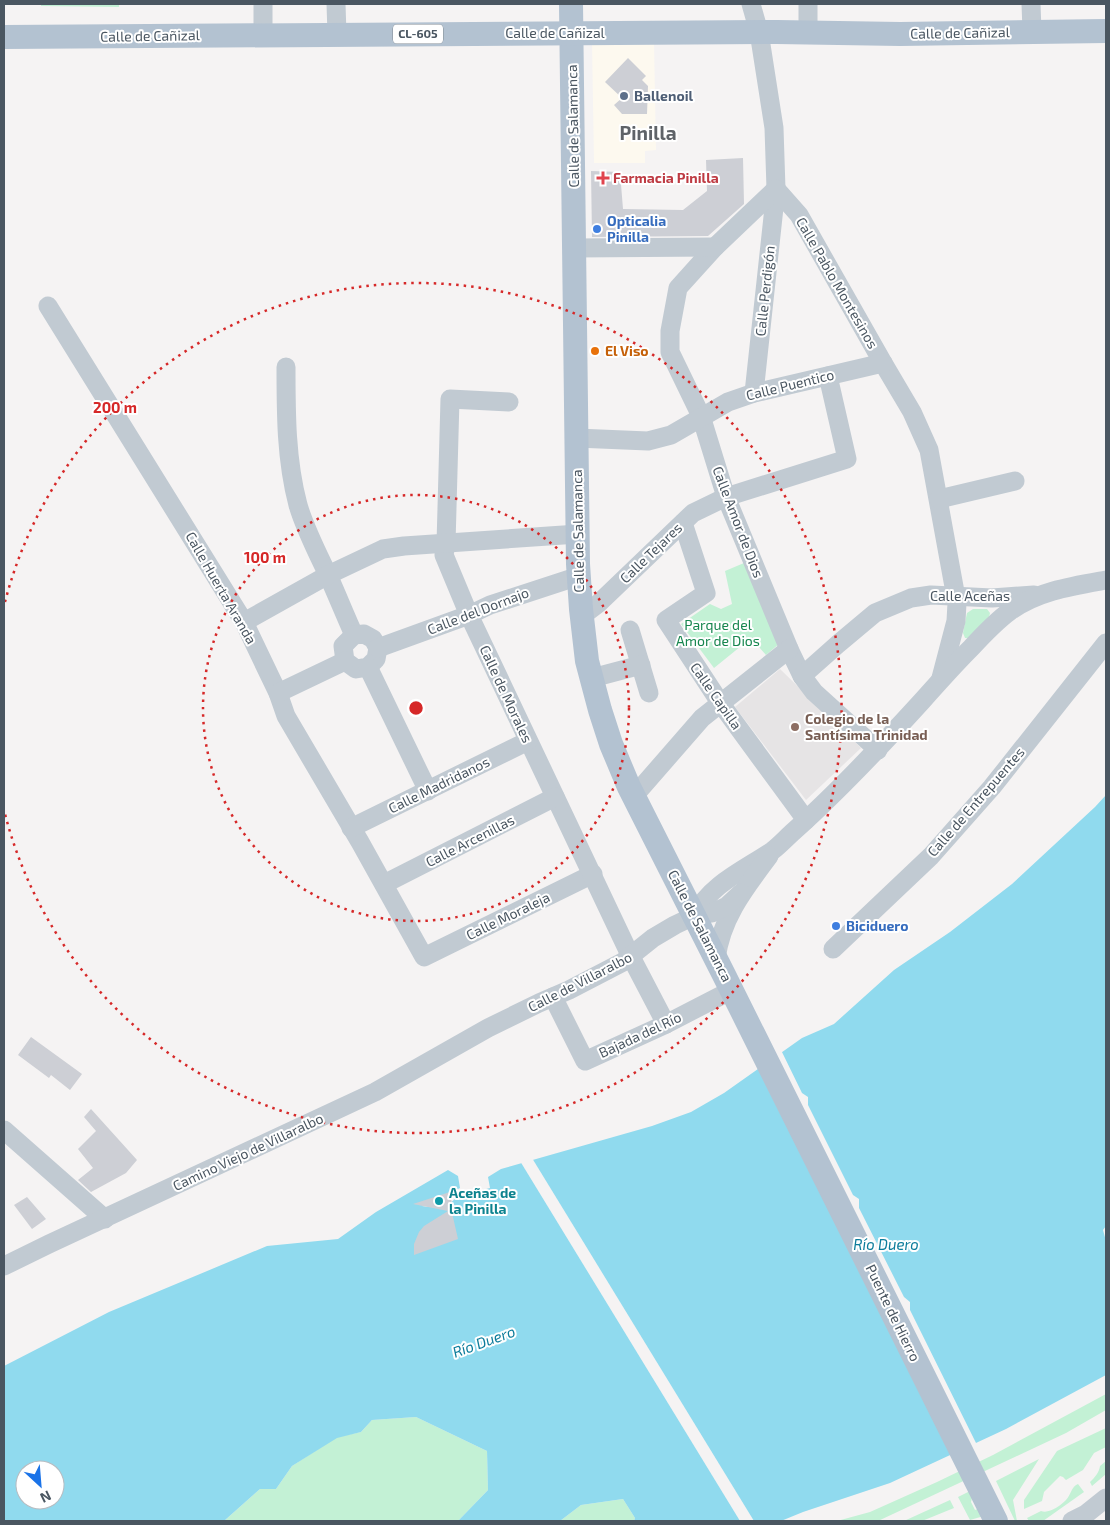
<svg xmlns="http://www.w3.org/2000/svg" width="1110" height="1525" font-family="'Exo 2',sans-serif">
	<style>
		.commercial { fill: #fdf9ef }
		.education { fill: #e6e4e5 }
		.green { fill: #c3f1d5 }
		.water { fill: #90daee; fill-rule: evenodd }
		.pier { fill: #f5f3f3 }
		.building { fill: #cdcfd5 }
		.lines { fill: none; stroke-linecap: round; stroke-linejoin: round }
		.minor { stroke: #c1cad2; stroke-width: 19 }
		.major { stroke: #b3c2d1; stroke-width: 24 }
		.ring { fill: none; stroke: #d62828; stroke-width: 2.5; stroke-dasharray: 2.5 5 }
		.service-dot { fill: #5c6f8a; stroke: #fff; stroke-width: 2 }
		.health-dot { fill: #e0444e; stroke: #fff; stroke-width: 2 }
		.shop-dot { fill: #3f7fe0; stroke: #fff; stroke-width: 2 }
		.food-dot { fill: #e8710a; stroke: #fff; stroke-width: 2 }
		.education-dot { fill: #8d6e63; stroke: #fff; stroke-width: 2 }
		.culture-dot { fill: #0f9aa8; stroke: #fff; stroke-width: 2 }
		.labels { text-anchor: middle; stroke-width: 4; stroke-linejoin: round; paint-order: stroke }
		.shield { fill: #fff; stroke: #808990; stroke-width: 1 }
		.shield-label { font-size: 12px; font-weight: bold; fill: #4a5661 }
		.street-label { font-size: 14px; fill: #4a5661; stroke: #fff }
		.service-label { font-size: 14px; font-weight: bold; fill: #4e5e75; stroke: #fff; text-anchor: start }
		.health-label { font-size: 14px; font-weight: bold; fill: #be3a42; stroke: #fff; text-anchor: start }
		.shop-label { font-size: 14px; font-weight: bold; fill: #366cbe; stroke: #fff; text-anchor: start }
		.food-label { font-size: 14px; font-weight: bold; fill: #c56008; stroke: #fff; text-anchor: start }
		.park-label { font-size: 14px; fill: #17864f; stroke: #fff }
		.education-label { font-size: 14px; font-weight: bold; fill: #785e54; stroke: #fff; text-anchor: start }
		.culture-label { font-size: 14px; font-weight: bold; fill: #0d838f; stroke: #fff; text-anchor: start }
		.water-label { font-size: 15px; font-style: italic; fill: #0c7c9b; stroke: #fff }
		.district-label { font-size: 19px; font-weight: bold; fill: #5f6368; stroke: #fff }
		.centre { fill: #d62828; stroke: #fff; stroke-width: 2.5 }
		.ring-label { font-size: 15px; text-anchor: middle; font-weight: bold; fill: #d62828; stroke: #fff; stroke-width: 4; stroke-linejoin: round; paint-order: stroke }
	</style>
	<rect width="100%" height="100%" fill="#f5f3f3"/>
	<polygon class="commercial" points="592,42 654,42 656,150 645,151 645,163 594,163"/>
	<polygon class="education" points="780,669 861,748 806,800 735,707"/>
	<g class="green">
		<polygon points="41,4 119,4 119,7 41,6"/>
		<polygon points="744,563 779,644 766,655 751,638 714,668 681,624 710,604 721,609 732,604 725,571"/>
		<polygon points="973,609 987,609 990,613 989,617 969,638 965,638 963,633 967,613"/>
		<polygon points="1106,1394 1106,1410 1066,1433 878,1521 837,1521 870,1512 937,1482 993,1455"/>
		<polygon points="416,1417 487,1451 488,1490 458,1521 224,1521 260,1489 276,1489 292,1466 337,1437 361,1432 372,1420"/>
		<polygon points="1106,1428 1106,1447 1094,1453 1083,1470 1066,1480 1063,1477 1060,1476 1044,1492 1042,1501 1024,1509 1024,1500 1057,1451"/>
		<polygon points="1039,1459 1013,1500 1017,1521 1015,1521 996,1481"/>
		<path d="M1106 1461V1474L1092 1486 1090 1482C1095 1477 1099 1473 1100 1466Z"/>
		<path d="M1078 1484 1084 1492 1043 1521H1029L1027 1518 1041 1511C1049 1514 1060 1506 1066 1500 1071 1495 1071 1487 1078 1484Z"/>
		<polygon points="970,1491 972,1498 971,1502 975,1510 980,1508 984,1516 970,1520 958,1497"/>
		<polygon points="623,1499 635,1518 634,1521 560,1521 581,1505"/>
		<polygon points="950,1500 954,1508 922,1521 904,1521"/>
	</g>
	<path class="water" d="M1106 795V1226L1103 1230 1106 1241V1375L1006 1429 890 1483 803 1512 781 1521H634L635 1518 623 1499 581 1505 560 1521H458L488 1490 487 1451 416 1417 372 1420 361 1432 337 1438 292 1466 276 1489H260L224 1521H4V1366L109 1312 267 1246 338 1239 376 1212 448 1170 458 1176 460 1188 422 1206C435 1208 448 1209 456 1197L490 1188 488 1177 501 1169 652 1126 691 1112 724 1093 802 1038 834 1024 894 970 950 932 1012 884 1095 807ZM25 1470H55V1500H25Z"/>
	<g class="pier">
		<polygon points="781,1050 802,1093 808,1097 808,1105 853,1195 859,1199 859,1208 904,1297 910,1302 910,1310 977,1445 953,1457 758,1066"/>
		<polygon points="532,1158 754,1521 740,1521 520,1161"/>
	</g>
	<g class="building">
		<polygon points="628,58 646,76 642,80 648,86 647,114 622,114 614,105 622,98 605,82"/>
		<polygon points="743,158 744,204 708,236 592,237 591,171 620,172 623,209 683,210 707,191 706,160"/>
		<polygon points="31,1037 82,1074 70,1090 51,1075 49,1078 18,1055"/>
		<polygon points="91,1109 137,1160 126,1173 91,1192 78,1180 93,1168 78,1149 96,1131 84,1117"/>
		<polygon points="450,1192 452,1204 450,1204 458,1239 414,1255 414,1244 419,1232 424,1226 448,1211 413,1204"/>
		<polygon points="27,1197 46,1219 32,1229 14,1205"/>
	</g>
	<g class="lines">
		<g class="minor">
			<polyline points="263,4 263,35"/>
			<polyline points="336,4 337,34"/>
			<polyline points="751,4 759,32 774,128 776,189 754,393"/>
			<polyline points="1031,4 1032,31"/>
			<polyline points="808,32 808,4"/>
			<polyline points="776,189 715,247 678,288 670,331 670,352 701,416 726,497 789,649 802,676 814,692 878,750"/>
			<polyline points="776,189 799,215 883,363 912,412 929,450 957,603 956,621 941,678"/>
			<polyline points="574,248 715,247"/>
			<polyline points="48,306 244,622 278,693 286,716 360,842 424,957 593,874"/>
			<path d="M286 367C286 413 286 460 298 505 305 529 317 552 328 575 337 595 345 615 354 635"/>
			<polyline points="509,402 450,399 446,544 444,555 469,615 631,957 666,1024"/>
			<polyline points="576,438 648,441 671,435 728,402 754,393 883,363"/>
			<polyline points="939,499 1015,481"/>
			<polyline points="683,523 706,593 666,620 721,704 806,820"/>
			<polyline points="582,616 599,603 693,513 726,497 847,459 828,376"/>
			<polyline points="244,622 328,575 383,549 404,546 578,534"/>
			<polyline points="630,630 649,693"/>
			<polygon points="364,634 373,639 378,648 376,659 368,667 356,669 345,661 343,646 354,635"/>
			<polyline points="378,648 469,615 490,605 579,576"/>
			<polyline points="368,667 428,791"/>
			<polyline points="802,676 838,644 875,613 911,598 931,595 992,598 1034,595"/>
			<polyline points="592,678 641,665"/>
			<polyline points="278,693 345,661"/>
			<polyline points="634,796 702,718 789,649"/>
			<polyline points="351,828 528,741"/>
			<polyline points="384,884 555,797"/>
			<path d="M694 916C710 884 744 870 772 851 780 845 787 837 794 831 840 790 881 746 922 701 938 683 954 665 971 648 983 635 995 622 1010 611 1038 591 1072 586 1106 580"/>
			<polyline points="833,949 931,856 992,787 1106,643"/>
			<path d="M716 959C721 918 745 888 769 856"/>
			<polyline points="553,997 585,1061 666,1024 732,990"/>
			<polyline points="4,1130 105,1219"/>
			<polyline points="4,1266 49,1244 375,1092 488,1028 539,1003 569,990 623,962 653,938 675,925 694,916 712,913 727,906 741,893"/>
			<polyline points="1072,1521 1086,1514 1106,1498"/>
		</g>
		<g class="major">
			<polyline points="571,4 578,564 581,609 587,661 600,710 611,744 629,787 723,973 996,1521"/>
			<polyline points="4,37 777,32 900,34 1106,31"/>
		</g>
	</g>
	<g class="ring">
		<circle cx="416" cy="708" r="213"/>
		<path d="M5 602A425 425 0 1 1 5 814"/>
	</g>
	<circle class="service-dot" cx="624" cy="96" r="5"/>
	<path class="health-dot" d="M600.5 170.5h5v5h5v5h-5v5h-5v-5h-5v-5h5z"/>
	<g class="shop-dot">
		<circle cx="597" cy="229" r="5"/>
		<circle cx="836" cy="926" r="5"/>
	</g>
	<circle class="food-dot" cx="595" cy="351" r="5"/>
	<circle class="education-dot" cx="795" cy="727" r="5"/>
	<circle class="culture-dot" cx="439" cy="1201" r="5"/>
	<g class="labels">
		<rect class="shield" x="393" y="24.5" width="50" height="19" rx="4"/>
		<g class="shield-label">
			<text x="418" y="38">CL-605</text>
		</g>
		<g class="street-label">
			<text x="555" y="38">Calle de Cañizal</text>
			<text transform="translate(960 33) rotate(-1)" y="5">Calle de Cañizal</text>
			<text transform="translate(150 36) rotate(-1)" y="5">Calle de Cañizal</text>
			<text transform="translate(573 126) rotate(-91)" y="5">Calle de Salamanca</text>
			<text transform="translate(837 283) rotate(60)" y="5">Calle Pablo Montesinos</text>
			<text transform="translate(765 291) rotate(-84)" y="5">Calle Perdigón</text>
			<text transform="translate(790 385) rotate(-14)" y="5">Calle Puentico</text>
			<text transform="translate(738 522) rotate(69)" y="5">Calle Amor de Dios</text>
			<text transform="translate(578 531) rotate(-91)" y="5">Calle de Salamanca</text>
			<text transform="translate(651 553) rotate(-44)" y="5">Calle Tejares</text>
			<text transform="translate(221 588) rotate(60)" y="5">Calle Huerta Aranda</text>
			<text x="970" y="601">Calle Aceñas</text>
			<text transform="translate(478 611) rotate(-21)" y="5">Calle del Dornajo</text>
			<text transform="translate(506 694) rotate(65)" y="5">Calle de Morales</text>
			<text transform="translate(716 696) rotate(55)" y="5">Calle Capilla</text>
			<text transform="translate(439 785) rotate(-26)" y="5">Calle Madridanos</text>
			<text transform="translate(976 802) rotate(-49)" y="5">Calle de Entrepuentes</text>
			<text transform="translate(470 841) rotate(-27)" y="5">Calle Arcenillas</text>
			<text transform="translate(508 916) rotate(-26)" y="5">Calle Moraleja</text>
			<text transform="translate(700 926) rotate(63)" y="5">Calle de Salamanca</text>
			<text transform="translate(580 982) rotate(-27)" y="5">Calle de Villaralbo</text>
			<text transform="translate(640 1035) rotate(-25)" y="5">Bajada del Río</text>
			<text transform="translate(248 1152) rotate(-25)" y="5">Camino Viejo de Villaralbo</text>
			<text transform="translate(893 1313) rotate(64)" y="5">Puente de Hierro</text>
		</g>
		<g class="service-label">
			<text x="634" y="101">Ballenoil</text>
		</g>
		<g class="health-label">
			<text x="613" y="183">Farmacia Pinilla</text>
		</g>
		<g class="shop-label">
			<text x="607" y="226">Opticalia<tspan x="607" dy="16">Pinilla</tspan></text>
			<text x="846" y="931">Biciduero</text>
		</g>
		<g class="food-label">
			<text x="605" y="356">El Viso</text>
		</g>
		<g class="park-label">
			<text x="718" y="630">Parque del<tspan x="718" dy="16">Amor de Dios</tspan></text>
		</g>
		<g class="education-label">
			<text x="805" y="724">Colegio de la<tspan x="805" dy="16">Santísima Trinidad</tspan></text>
		</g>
		<g class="culture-label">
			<text x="449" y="1198">Aceñas de<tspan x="449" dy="16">la Pinilla</tspan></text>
		</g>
		<g class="water-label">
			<text x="886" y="1250">Río Duero</text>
			<text transform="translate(484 1342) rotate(-20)" y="5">Río Duero</text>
		</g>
		<g class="district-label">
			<text x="648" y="140">Pinilla</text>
		</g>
	</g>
	<circle cx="416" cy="708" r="8" class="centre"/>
	<g class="ring-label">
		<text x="115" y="413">200 m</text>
		<text x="265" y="563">100 m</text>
	</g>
	<rect width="1110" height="1525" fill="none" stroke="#4a5661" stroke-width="10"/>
	<g transform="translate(40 1485) rotate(154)"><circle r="24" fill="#ffffff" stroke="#b7bbc0"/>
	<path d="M0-4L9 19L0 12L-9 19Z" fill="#1a73e8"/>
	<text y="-8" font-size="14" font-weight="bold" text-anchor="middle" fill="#4a5661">N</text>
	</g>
</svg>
